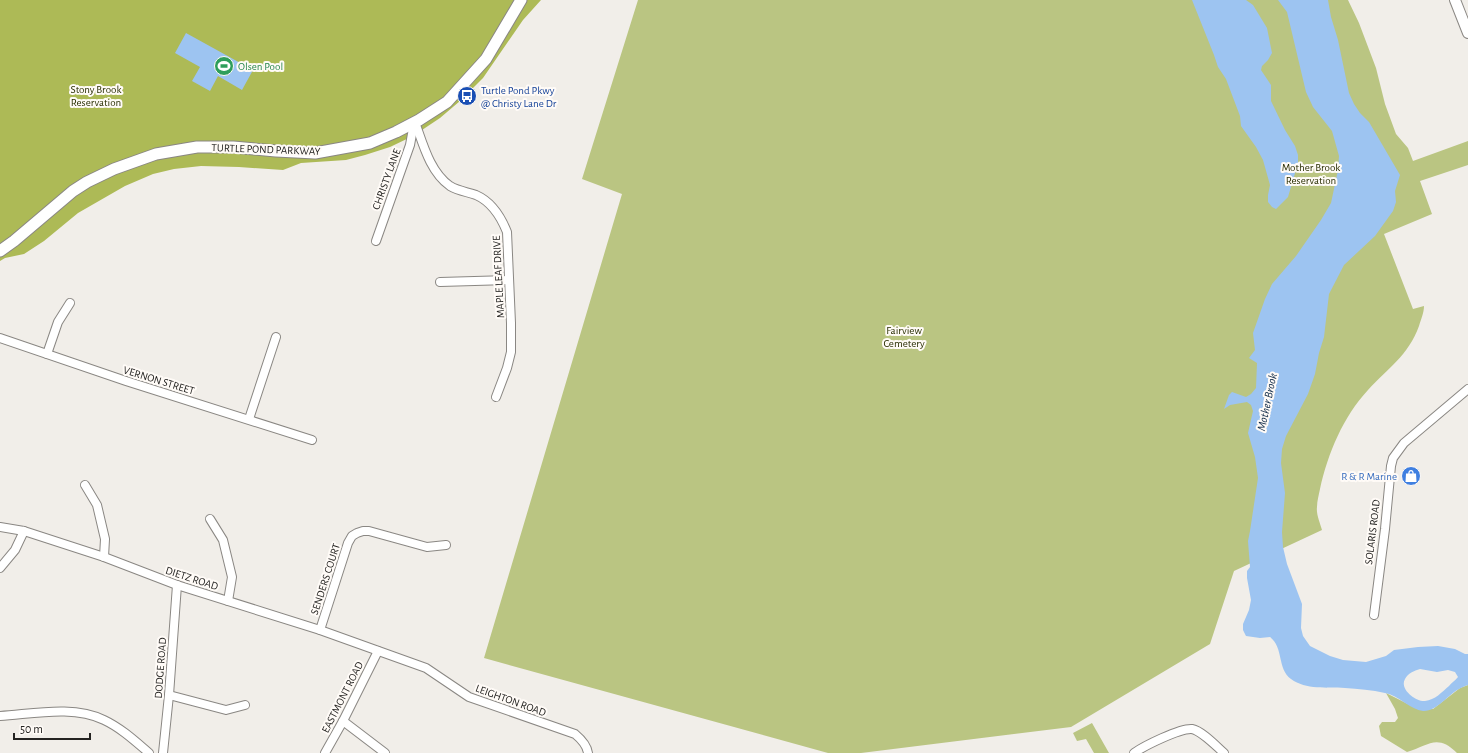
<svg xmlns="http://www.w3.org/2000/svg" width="1468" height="753" font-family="'Alegreya Sans',sans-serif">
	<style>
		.green { fill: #bac582 }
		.forest { fill: #adba56 }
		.water { fill: #9dc4f1; fill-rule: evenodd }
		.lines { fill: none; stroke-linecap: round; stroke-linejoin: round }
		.minor-casing { stroke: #8a8783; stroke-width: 10 }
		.tertiary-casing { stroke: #8a8783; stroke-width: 12 }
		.secondary-casing { stroke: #8a8783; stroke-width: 13 }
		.minor { stroke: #fff; stroke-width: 8 }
		.tertiary { stroke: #fff; stroke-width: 10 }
		.secondary { stroke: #fff; stroke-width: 11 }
		.labels { text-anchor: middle; stroke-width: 4; stroke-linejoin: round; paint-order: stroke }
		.leisure-label { font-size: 11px; fill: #27864d; stroke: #fffbf7; text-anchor: start }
		.park-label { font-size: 11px; fill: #282d01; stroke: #fffbf7 }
		.transit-label { font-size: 11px; fill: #164399; stroke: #fffbf7; text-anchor: start }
		.street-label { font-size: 11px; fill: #242321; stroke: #fffbf7 }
		.shop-label { font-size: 11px; fill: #366cbe; stroke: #fffbf7; text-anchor: end }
		.water-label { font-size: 12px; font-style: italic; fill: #122c49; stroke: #fffbf7 }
	</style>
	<rect width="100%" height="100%" fill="#f1eee9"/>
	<g class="green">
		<path d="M638 0H1348L1359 23 1376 68 1385 104 1396 134 1408 148 1413 161 1468 141V165L1420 181 1432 214 1384 234 1413 309 1424 306C1424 313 1421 319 1419 326 1408 356 1388 368 1368 390 1343 417 1328 453 1320 489 1319 494 1317 501 1317 507 1316 514 1320 523 1322 530L1234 571 1210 644 1071 727 861 753H828L484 658 622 194 582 179Z"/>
		<path d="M1468 685V753H1457C1437 733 1428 746 1407 752L1381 736 1379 726 1382 722H1395L1398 718 1395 709 1386 693 1414 707 1433 709 1460 688Z"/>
		<polygon points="1092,723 1109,753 1094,753 1086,739 1077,741 1073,733"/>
	</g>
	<polygon class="forest" points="0,0 541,0 523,20 483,78 460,101 440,118 413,136 390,147 365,155 346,160 301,163 283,170 239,167 201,166 174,169 153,174 125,186 78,213 44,241 24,254 5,258 0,261"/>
	<g class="water">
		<polygon points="1192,0 1246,0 1253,5 1267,28 1272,53 1268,60 1262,66 1261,70 1271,85 1271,101 1285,130 1295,146 1298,155 1298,163 1288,197 1276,209 1272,207 1268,202 1268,195 1270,185 1263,160 1256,147 1241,126 1240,116 1226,79 1218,67 1214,55"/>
		<path d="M1278 0H1328L1331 17 1338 40 1349 93 1354 104 1360 113 1369 122 1400 175 1395 191 1396 202 1393 211 1375 236 1344 265 1329 294 1324 337 1319 353 1315 374 1308 394 1286 436 1282 449 1281 463 1285 493 1282 532 1283 547 1287 564 1302 604 1301 628 1303 636 1310 646 1330 656 1343 660 1366 662 1386 656 1394 650 1418 647 1438 646 1455 649 1465 654H1468V685C1465 686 1462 687 1459 689 1449 694 1436 712 1423 711 1411 710 1398 695 1385 693 1372 690 1358 689 1345 688 1327 687 1306 690 1291 679 1277 669 1284 648 1270 637L1260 638 1246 636 1243 630V624L1249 610 1251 600 1247 578V571L1250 567 1248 541 1250 531 1258 478 1255 457 1248 433 1253 411 1251 405 1247 402 1230 405 1224 409 1229 395 1232 392 1246 397 1251 394 1256 388 1257 363 1249 358 1255 350 1253 333 1265 299 1272 284 1296 256 1321 220 1331 203 1338 170 1339 156 1332 131 1313 107 1306 92 1287 12ZM1420 669 1437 672 1448 670 1455 672 1458 677C1455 681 1452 682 1449 686 1442 692 1435 700 1425 701 1416 702 1399 689 1405 679 1408 673 1414 671 1420 669Z"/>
		<polygon points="186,33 253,70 242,90 218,76 210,91 192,81 200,67 175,53"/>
	</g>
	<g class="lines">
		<defs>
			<g id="minor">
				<path d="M415 122C423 144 430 172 450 186 458 191 468 192 476 195 492 202 501 217 507 232L511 323V352L507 368 496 397"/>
				<polyline points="376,241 410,145 414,123"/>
				<polyline points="440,282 509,280"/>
				<polyline points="0,338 126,381 312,440"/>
				<polyline points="47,354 58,322 70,303"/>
				<polyline points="249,419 276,337"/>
				<polyline points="85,485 97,505 105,539 104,557"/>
				<polyline points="210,519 223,540 232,577 228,601"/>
				<path d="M0 527 24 531 104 557 177 585 320 630 426 668 469 697 575 734C581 739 587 745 588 753"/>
				<polyline points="0,568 15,550 24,531"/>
				<polyline points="1374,615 1385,529 1391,466 1393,458 1404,443 1468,389"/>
				<polyline points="320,630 348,543 352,536 357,533 363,531 369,531 427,547 446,545"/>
				<polyline points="169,695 226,710 245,705"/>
				<path d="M0 716C33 714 73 705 104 720 121 728 135 741 149 753"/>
				<polyline points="343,721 385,753"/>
				<polyline points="163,753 169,695 177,585"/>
				<polyline points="325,753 343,721 378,651"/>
				<path d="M1134 753C1144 746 1180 728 1192 729 1202 731 1216 746 1224 753"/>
			</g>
			<polyline id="tertiary" points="1455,0 1468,33"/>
			<polyline id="secondary" points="0,251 14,241 73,191 87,182 114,169 156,154 197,147 233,147 276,151 315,153 370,143 396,132 419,120 447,102 486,59 521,0"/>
		</defs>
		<use href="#minor" class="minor-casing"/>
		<use href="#tertiary" class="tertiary-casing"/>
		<use href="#secondary" class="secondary-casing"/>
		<use href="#minor" class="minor"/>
		<use href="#tertiary" class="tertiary"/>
		<use href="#secondary" class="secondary"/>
	</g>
	<defs>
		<symbol id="stadium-disc" viewBox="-11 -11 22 22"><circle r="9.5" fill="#2e9e5b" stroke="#fffbf7"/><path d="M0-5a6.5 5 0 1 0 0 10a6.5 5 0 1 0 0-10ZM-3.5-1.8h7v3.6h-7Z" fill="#fff"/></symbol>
		<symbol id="bus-disc" viewBox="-11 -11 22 22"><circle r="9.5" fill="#1a4fb4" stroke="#fffbf7"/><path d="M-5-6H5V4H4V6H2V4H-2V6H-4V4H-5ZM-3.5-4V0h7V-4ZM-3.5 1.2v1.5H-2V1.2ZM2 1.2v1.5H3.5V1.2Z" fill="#fff"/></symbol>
		<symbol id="shop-disc" viewBox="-11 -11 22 22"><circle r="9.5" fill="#3f7fe0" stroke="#fffbf7"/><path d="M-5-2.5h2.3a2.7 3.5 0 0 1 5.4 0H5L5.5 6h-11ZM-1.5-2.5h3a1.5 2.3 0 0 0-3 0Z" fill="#fff"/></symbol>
	</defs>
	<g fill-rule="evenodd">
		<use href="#stadium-disc" x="213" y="55" width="22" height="22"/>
		<use href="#bus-disc" x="456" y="85" width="22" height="22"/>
		<use href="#shop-disc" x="1400" y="465" width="22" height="22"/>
	</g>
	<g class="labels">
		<g class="leisure-label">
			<text x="238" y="70">Olsen Pool</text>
		</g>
		<g class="park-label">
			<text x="96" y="93">Stony Brook<tspan x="96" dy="13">Reservation</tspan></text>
			<text x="1311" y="171">Mother Brook<tspan x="1311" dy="13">Reservation</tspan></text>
			<text x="904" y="334">Fairview<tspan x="904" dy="13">Cemetery</tspan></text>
		</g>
		<g class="transit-label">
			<text x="481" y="94">Turtle Pond Pkwy<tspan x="481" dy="13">@ Christy Lane Dr</tspan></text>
		</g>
		<g class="street-label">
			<text transform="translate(266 149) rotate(2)" y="4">TURTLE POND PARKWAY</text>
			<text transform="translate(386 179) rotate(-70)" y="4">CHRISTY LANE</text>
			<text transform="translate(498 277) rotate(-93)" y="4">MAPLE LEAF DRIVE</text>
			<text transform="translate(159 380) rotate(17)" y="4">VERNON STREET</text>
			<text transform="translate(1372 532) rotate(-83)" y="4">SOLARIS ROAD</text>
			<text transform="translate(192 578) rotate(18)" y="4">DIETZ ROAD</text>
			<text transform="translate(325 579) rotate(-72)" y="4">SENDERS COURT</text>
			<text transform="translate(160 668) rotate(-86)" y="4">DODGE ROAD</text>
			<text transform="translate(342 697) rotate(-63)" y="4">EASTMONT ROAD</text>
			<text transform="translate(511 700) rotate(20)" y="4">LEIGHTON ROAD</text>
		</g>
		<g class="shop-label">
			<text x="1397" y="480">R &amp; R Marine</text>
		</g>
		<g class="water-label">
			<text transform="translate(1267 402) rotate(-78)" y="4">Mother Brook</text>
		</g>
	</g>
	<path d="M14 733v6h76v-6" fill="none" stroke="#242321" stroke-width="2"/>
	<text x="20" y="733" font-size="12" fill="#242321" stroke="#fffbf7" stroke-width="3" paint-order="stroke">50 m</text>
</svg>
